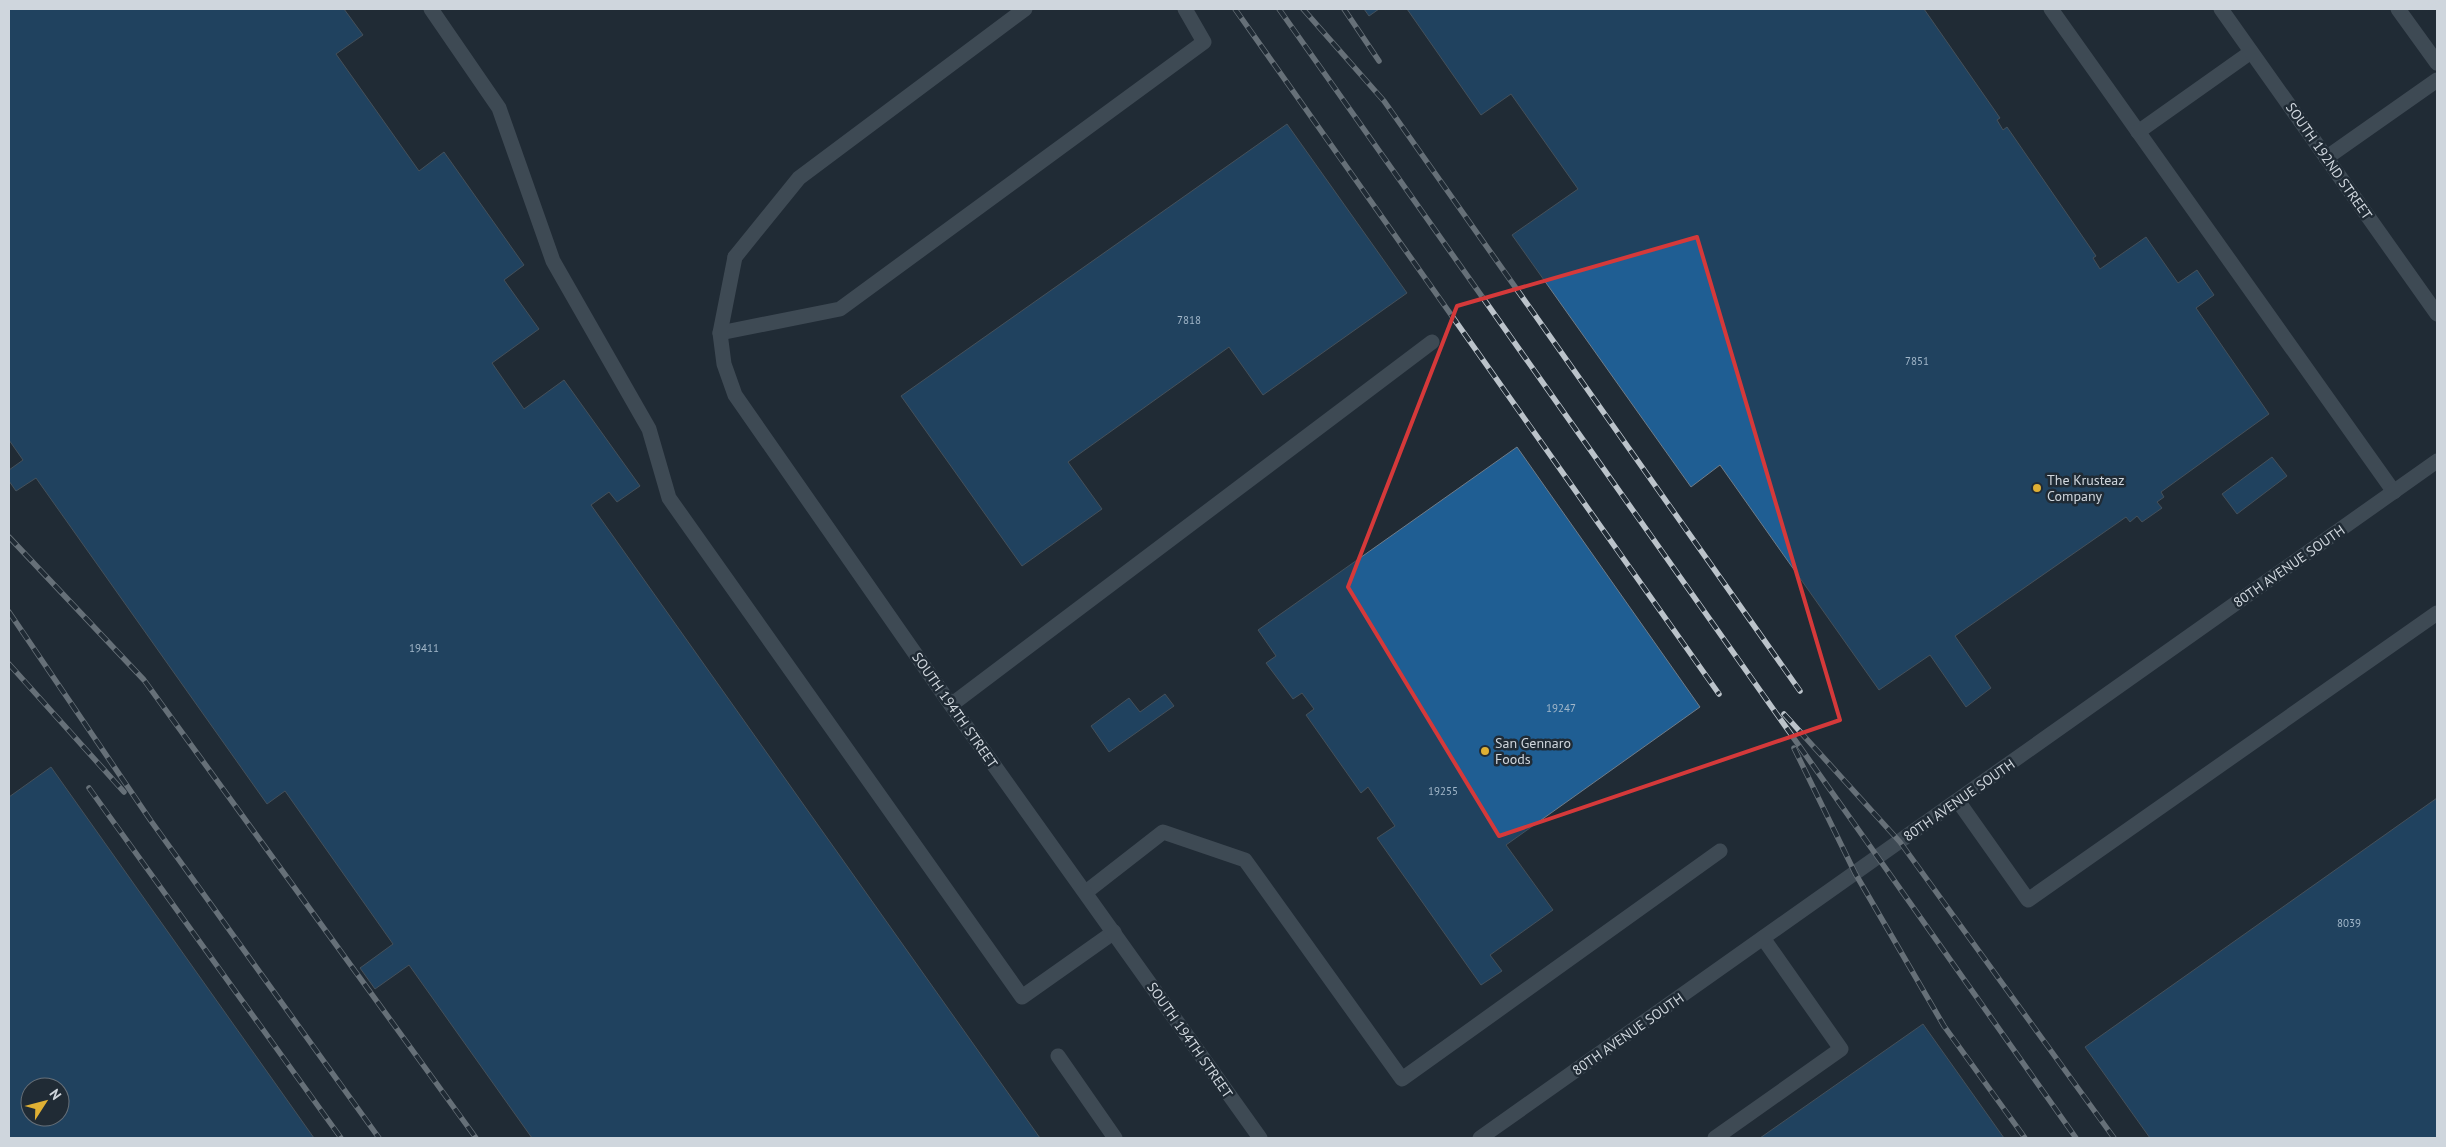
<svg xmlns="http://www.w3.org/2000/svg" width="2446" height="1147" font-family="'PT Sans',sans-serif">
	<style>
		.building { fill: #1f5e93; stroke: #707c88; fill-rule: evenodd }
		.lines { fill: none; stroke-linecap: round; stroke-linejoin: round }
		.service { stroke: #636f7b; stroke-width: 15 }
		.minor { stroke: #636f7b; stroke-width: 15 }
		.tertiary { stroke: #636f7b; stroke-width: 15 }
		.rail-casing { stroke: #bbc3ca; stroke-width: 5.5 }
		.rail { stroke: #202b35; stroke-width: 4; stroke-dasharray: 11; stroke-linecap: butt }
		.marked { fill: none; stroke: #d5393a; stroke-width: 4; stroke-linejoin: round }
		.poi-dot { fill: #dfb034; stroke: #202b35; stroke-width: 2 }
		.labels { text-anchor: middle; stroke-width: 5; stroke-linejoin: round; paint-order: stroke }
		.number-label { font-size: 11px; fill: #a3b8ca }
		.street-label { font-size: 14px; fill: #cfd6dd; stroke: #202b35 }
		.poi-label { font-size: 14px; fill: #cfd6dd; stroke: #202b35; text-anchor: start }
	</style>
	<rect width="100%" height="100%" fill="#202b35"/>
	<g class="building">
		<polygon points="9,9 344,9 363,35 336,54 419,171 444,152 524,265 504,280 539,329 492,363 524,409 564,380 640,486 617,502 609,492 591,505 1040,1138 532,1138 409,965 375,989 360,968 393,944 285,791 267,804 36,478 16,491 9,481 9,470 23,460 9,440"/>
		<polygon points="1364,9 1379,9 1369,16"/>
		<polygon points="1407,9 1924,9 2000,118 1997,120 2003,130 2007,127 2096,256 2093,258 2100,269 2146,237 2178,283 2197,270 2214,295 2196,308 2269,414 2161,492 2164,497 2157,502 2162,508 2142,522 2137,516 2130,522 2126,517 1955,636 1991,688 1966,707 1930,655 1879,690 1720,465 1691,487 1512,235 1578,189 1511,94 1481,115"/>
		<polygon points="1287,124 1407,293 1263,395 1229,347 1068,462 1102,509 1022,566 901,396"/>
		<polygon points="1517,447 1700,707 1506,845 1553,910 1490,955 1502,971 1481,985 1377,838 1395,826 1368,787 1361,793 1306,715 1314,709 1302,693 1293,699 1266,663 1276,656 1258,630"/>
		<polygon points="2272,457 2287,476 2237,514 2222,494"/>
		<polygon points="1165,694 1174,706 1109,752 1091,726 1129,698 1140,712"/>
		<path d="M51 767 314 1138H9V797ZM30 1087H60V1117H30Z"/>
		<polygon points="2437,798 2437,1138 2150,1138 2085,1047"/>
		<polygon points="1923,1024 2004,1138 1760,1138"/>
	</g>
	<g class="lines">
		<g class="service">
			<polyline points="431,9 499,108 553,261 649,429 669,498 1022,997 1114,932"/>
			<polyline points="2051,9 2394,492"/>
			<polyline points="2398,9 2437,63"/>
			<polyline points="2138,132 2251,52"/>
			<polyline points="2326,158 2437,80"/>
			<polyline points="735,257 799,178 1025,9"/>
			<polyline points="720,333 840,309 1204,42 1185,9"/>
			<polyline points="951,705 1432,342"/>
			<polyline points="1958,801 2028,900 2437,613"/>
			<polyline points="1086,892 1163,832 1245,860 1402,1079 1720,851"/>
			<polyline points="1058,1056 1115,1138"/>
			<polyline points="1715,1138 1841,1049 1763,938"/>
		</g>
		<g class="minor">
			<polyline points="2221,9 2437,314"/>
			<polyline points="735,257 720,333 724,364 735,395 951,705 1260,1138"/>
		</g>
		<polyline class="tertiary" points="1480,1138 2437,461"/>
		<defs>
			<g id="rail">
				<polyline points="1235,9 1719,694"/>
				<polyline points="1279,9 2076,1138"/>
				<polyline points="1303,9 1384,101 1800,691"/>
				<polyline points="1344,9 1379,61"/>
				<polyline points="9,537 144,680 476,1138"/>
				<polyline points="9,612 151,821 379,1138"/>
				<polyline points="9,664 124,792"/>
				<polyline points="1784,714 1900,842 2114,1138"/>
				<polyline points="1794,748 1855,873 1944,1026 2025,1138"/>
				<polyline points="89,788 341,1138"/>
			</g>
		</defs>
		<use href="#rail" class="rail-casing"/>
		<use href="#rail" class="rail"/>
	</g>
	<path d="M0 0H2446V1147H0ZM1697 237 1840 720 1499 836 1348 587 1457 306Z" fill="#202b35" fill-opacity=".55" fill-rule="evenodd"/>
	<path class="marked" d="M1697 237 1840 720 1499 836 1348 587 1457 306Z"/>
	<g class="poi-dot">
		<circle cx="2037" cy="488" r="5"/>
		<circle cx="1485" cy="751" r="5"/>
	</g>
	<g class="labels">
		<g class="number-label">
			<text x="1189" y="324">7818</text>
			<text x="1917" y="365">7851</text>
			<text x="424" y="652">19411</text>
			<text x="1561" y="712">19247</text>
			<text x="1443" y="795">19255</text>
			<text x="2349" y="927">8039</text>
		</g>
		<g class="street-label">
			<text transform="translate(2329 161) rotate(55)" y="5">SOUTH 192ND STREET</text>
			<text transform="translate(2289 566) rotate(-35)" y="5">80TH AVENUE SOUTH</text>
			<text transform="translate(955 710) rotate(55)" y="5">SOUTH 194TH STREET</text>
			<text transform="translate(1959 800) rotate(-35)" y="5">80TH AVENUE SOUTH</text>
			<text transform="translate(1628 1034) rotate(-35)" y="5">80TH AVENUE SOUTH</text>
			<text transform="translate(1190 1040) rotate(55)" y="5">SOUTH 194TH STREET</text>
		</g>
		<g class="poi-label">
			<text x="2047" y="485">The Krusteaz<tspan x="2047" dy="16">Company</tspan></text>
			<text x="1495" y="748">San Gennaro<tspan x="1495" dy="16">Foods</tspan></text>
		</g>
	</g>
	<rect width="2446" height="1147" fill="none" stroke="#cfd6dd" stroke-width="20"/>
	<g transform="translate(45 1102) rotate(54)"><circle r="24" fill="#202b35" stroke="#666f78"/>
	<path d="M0-4L9 19L0 12L-9 19Z" fill="#dfb034"/>
	<text y="-8" font-size="14" font-weight="bold" text-anchor="middle" fill="#cfd6dd">N</text>
	</g>
</svg>
